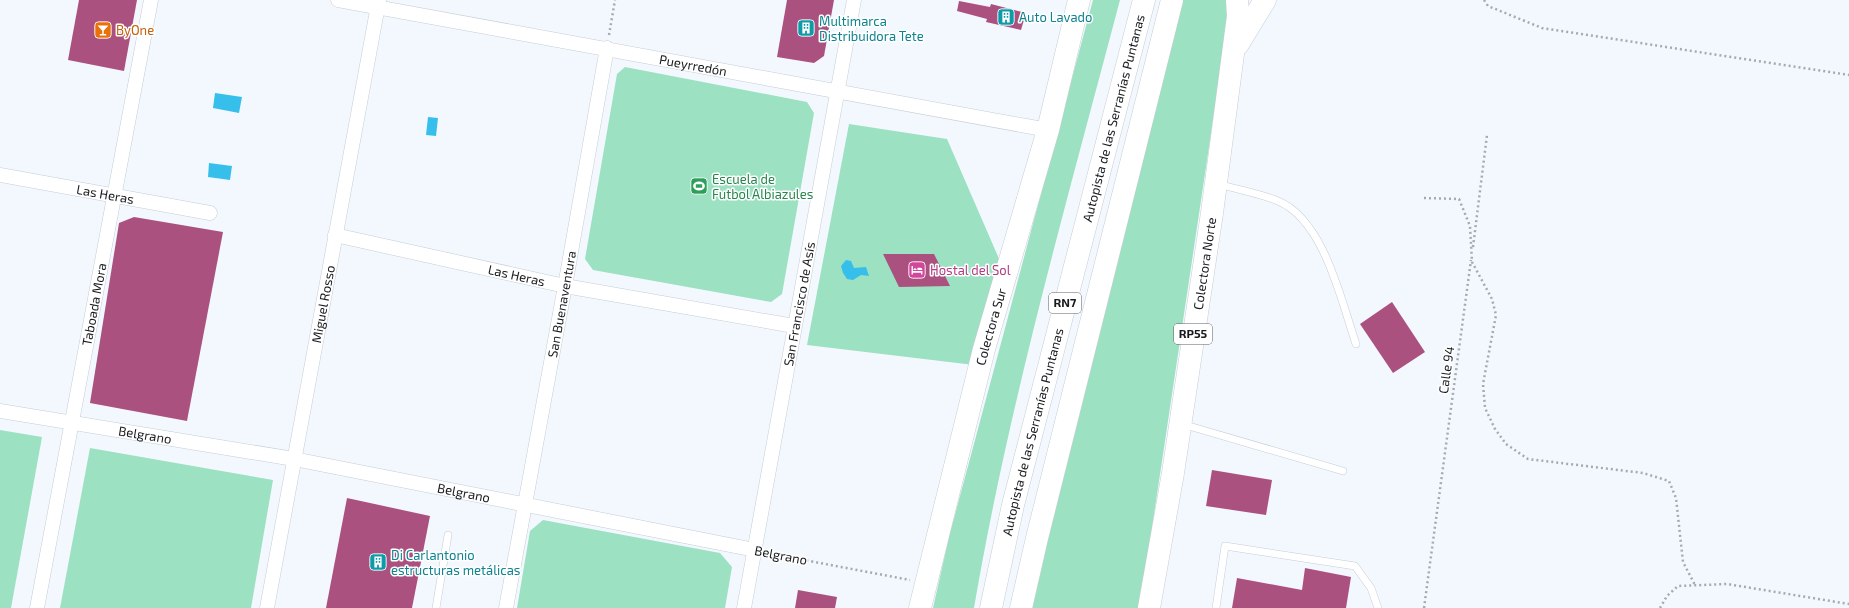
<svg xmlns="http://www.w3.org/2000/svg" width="1849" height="608" font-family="'Exo 2',sans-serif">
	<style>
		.green { fill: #9ce1c1 }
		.water { fill: #37bfec }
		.building { fill: #ab5180 }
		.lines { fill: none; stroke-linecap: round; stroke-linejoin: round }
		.lane-casing { stroke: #c6cdd5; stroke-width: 8 }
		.street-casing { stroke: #c6cdd5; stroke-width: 15 }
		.primary-casing { stroke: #c6cdd5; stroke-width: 23 }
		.highway-casing { stroke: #c6cdd5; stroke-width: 23 }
		.path { stroke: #a6aab0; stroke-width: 2.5; stroke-dasharray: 2 3; stroke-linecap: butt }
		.lane { stroke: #fff; stroke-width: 7 }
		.street { stroke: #fff; stroke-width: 14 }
		.primary { stroke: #fff; stroke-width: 22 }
		.highway { stroke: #fff; stroke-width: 22 }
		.labels { text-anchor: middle; stroke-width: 3; stroke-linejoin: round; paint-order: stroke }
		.shield { fill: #fff; stroke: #5d5f61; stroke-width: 1 }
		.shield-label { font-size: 12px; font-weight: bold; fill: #181a1d }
		.culture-label { font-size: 13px; fill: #0d838f; stroke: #fff; text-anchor: start }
		.food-label { font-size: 13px; fill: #c56008; stroke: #fff; text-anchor: start }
		.street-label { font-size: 13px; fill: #181a1d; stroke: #fff }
		.leisure-label { font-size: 13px; fill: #27864d; stroke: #fff; text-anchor: start }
		.hotel-label { font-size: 13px; fill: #b23c85; stroke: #fff; text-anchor: start }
	</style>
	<rect width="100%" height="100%" fill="#f3f8ff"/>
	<g class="green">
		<path d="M1093 0H1120C1067 201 1009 403 974 608H933L949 537Z"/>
		<polygon points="1178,0 1231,0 1140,608 1031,608"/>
		<polygon points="625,67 807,102 814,113 782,294 771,302 593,270 585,259 617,74"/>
		<polygon points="849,124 947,139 1000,261 974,365 807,345"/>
		<polygon points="0,430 42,437 11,608 0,608"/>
		<polygon points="90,448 273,480 251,608 60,608"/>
		<polygon points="543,520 720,553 732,567 725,608 517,608 530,531"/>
	</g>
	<g class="water">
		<polygon points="215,93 242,97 239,113 213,108"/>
		<polygon points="428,117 438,118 436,136 426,135"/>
		<polygon points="209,163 232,166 230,180 208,177"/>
		<polygon points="846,260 851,261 854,268 866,267 869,276 861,275 853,280 847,279 843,273 841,266"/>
	</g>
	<g class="building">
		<polygon points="79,0 137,0 124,71 68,60"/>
		<polygon points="787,0 834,0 824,56 814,63 777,57"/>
		<polygon points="959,1 990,7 991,4 1026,13 1021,30 986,22 987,19 957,11"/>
		<polygon points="134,217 223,232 187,421 90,403 119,223"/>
		<polygon points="883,254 934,254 950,286 899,287"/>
		<polygon points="1392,302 1425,352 1393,373 1360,324"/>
		<polygon points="1212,470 1272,480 1266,515 1206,506"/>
		<polygon points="347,498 430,516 412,608 326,608"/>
		<polygon points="1305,568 1351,577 1346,608 1232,608 1237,578 1302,590"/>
		<polygon points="798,590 837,597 835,608 795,608"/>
	</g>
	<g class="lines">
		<defs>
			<g id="lane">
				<path d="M1219 184C1238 190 1259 193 1278 201 1324 220 1341 300 1356 344"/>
				<polyline points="1182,424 1343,471"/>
				<polyline points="436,608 448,535"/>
				<polyline points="1216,608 1225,546 1355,566 1371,588 1378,608"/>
			</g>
			<g id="street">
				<path id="s1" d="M338 0 1048 130"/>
				<path id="s2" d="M0 175 210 213"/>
				<path id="s3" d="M335 235 565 286 794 326"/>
				<path id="s4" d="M0 411 294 459 755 550"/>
				<path id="s5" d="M37 608 151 0"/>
				<path id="s6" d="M267 608 379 0"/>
				<path id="s7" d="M506 608 565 286 607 48"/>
				<path id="s8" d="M744 608 854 0"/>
			</g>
			<g id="primary">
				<polyline points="1238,44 1265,0"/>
				<path id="s9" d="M920 608 984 349 1048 130 1079 0"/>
				<path id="s10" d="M1149 608 1173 473 1212 213 1238 16 1237 0"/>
			</g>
			<g id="highway">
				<path id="s11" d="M991 608 1013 505 1144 0"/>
				<polyline points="1021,608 1037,538 1172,0"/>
			</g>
		</defs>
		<use href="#lane" class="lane-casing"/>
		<use href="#street" class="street-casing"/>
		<use href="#primary" class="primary-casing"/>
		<use href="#highway" class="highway-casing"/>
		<g class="path">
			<polyline points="1484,0 1488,6 1542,28 1849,75"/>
			<polyline points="609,35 615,0"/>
			<polyline points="1424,198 1459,199 1470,226 1472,262 1492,299 1496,315 1483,384 1485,408 1495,429 1506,444 1528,459 1643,473 1669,481 1676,498 1683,562 1695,585"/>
			<polyline points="1473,247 1487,135"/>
			<polyline points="767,553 910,580"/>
			<polyline points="1424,608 1471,260"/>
			<polyline points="1660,608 1667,596 1678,586 1727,584 1849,604"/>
		</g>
		<use href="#lane" class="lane"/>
		<use href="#street" class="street"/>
		<use href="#primary" class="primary"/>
		<use href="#highway" class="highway"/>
	</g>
	<defs>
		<symbol id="building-square" viewBox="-11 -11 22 22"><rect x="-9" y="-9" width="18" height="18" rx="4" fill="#0f9aa8" stroke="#fff"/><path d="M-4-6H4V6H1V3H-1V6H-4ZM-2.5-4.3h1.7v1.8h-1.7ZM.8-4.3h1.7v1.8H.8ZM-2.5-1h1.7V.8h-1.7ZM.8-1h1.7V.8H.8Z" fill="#fff"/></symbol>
		<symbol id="bar-square" viewBox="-11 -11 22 22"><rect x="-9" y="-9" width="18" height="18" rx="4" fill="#e8710a" stroke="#fff"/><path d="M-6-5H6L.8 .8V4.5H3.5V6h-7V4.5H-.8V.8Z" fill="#fff"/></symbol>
		<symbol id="stadium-square" viewBox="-11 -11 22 22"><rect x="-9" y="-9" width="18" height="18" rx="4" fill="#2e9e5b" stroke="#fff"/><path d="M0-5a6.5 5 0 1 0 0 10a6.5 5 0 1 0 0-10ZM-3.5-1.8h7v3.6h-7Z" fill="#fff"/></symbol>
		<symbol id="hotel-square" viewBox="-11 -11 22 22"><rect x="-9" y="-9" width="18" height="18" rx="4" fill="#d1479c" stroke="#fff"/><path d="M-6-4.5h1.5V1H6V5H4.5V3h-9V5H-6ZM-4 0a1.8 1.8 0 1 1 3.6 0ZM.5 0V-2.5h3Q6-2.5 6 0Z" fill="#fff"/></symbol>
	</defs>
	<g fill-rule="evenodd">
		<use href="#building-square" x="996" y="7" width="20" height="20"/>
		<use href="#building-square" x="796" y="18" width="20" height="20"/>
		<use href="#bar-square" x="93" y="20" width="20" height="20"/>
		<use href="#stadium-square" x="689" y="176" width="20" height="20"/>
		<use href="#hotel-square" x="907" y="260" width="20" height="20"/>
		<use href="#building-square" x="368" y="552" width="20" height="20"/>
	</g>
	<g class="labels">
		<g class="shield">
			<rect x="1049" y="293" width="32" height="20" rx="3"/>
			<rect x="1174" y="324" width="38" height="20" rx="3"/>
		</g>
		<g class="shield-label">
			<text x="1065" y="307">RN7</text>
			<text x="1193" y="338">RP55</text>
		</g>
		<g class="culture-label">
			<text x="1019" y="22">Auto Lavado</text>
			<text x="819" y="26">Multimarca<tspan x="819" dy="15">Distribuidora Tete</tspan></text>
			<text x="391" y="560">Di Carlantonio<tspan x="391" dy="15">estructuras metálicas</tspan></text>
		</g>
		<g class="food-label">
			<text x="116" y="35">ByOne</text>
		</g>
		<g class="street-label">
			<text dy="5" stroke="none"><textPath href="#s1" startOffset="361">Pueyrredón</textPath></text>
			<text dy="5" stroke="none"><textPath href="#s11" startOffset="505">Autopista de las Serranías Puntanas</textPath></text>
			<text dy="5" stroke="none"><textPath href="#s2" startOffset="107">Las Heras</textPath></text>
			<text dy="5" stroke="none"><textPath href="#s10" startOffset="349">Colectora Norte</textPath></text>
			<text dy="5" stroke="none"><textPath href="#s3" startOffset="186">Las Heras</textPath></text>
			<text dy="5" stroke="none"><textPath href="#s5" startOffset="309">Taboada Mora</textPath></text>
			<text dy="5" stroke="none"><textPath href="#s6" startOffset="309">Miguel Rosso</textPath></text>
			<text dy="5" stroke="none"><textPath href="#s7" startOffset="309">San Buenaventura</textPath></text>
			<text dy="5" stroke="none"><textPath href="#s8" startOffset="309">San Francisco de Asís</textPath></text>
			<text dy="5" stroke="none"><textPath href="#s9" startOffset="290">Colectora Sur</textPath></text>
			<text transform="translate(1446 370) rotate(-82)" y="5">Calle 94</text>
			<text dy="5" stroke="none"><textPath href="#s11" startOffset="181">Autopista de las Serranías Puntanas</textPath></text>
			<text dy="5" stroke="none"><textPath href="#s4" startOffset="147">Belgrano</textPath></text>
			<text dy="5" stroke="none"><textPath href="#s4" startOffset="471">Belgrano</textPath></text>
			<text transform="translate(781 555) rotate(11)" y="5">Belgrano</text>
		</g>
		<g class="leisure-label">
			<text x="712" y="184">Escuela de<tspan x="712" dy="15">Futbol Albiazules</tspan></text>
		</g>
		<g class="hotel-label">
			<text x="930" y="275">Hostal del Sol</text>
		</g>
	</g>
</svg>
